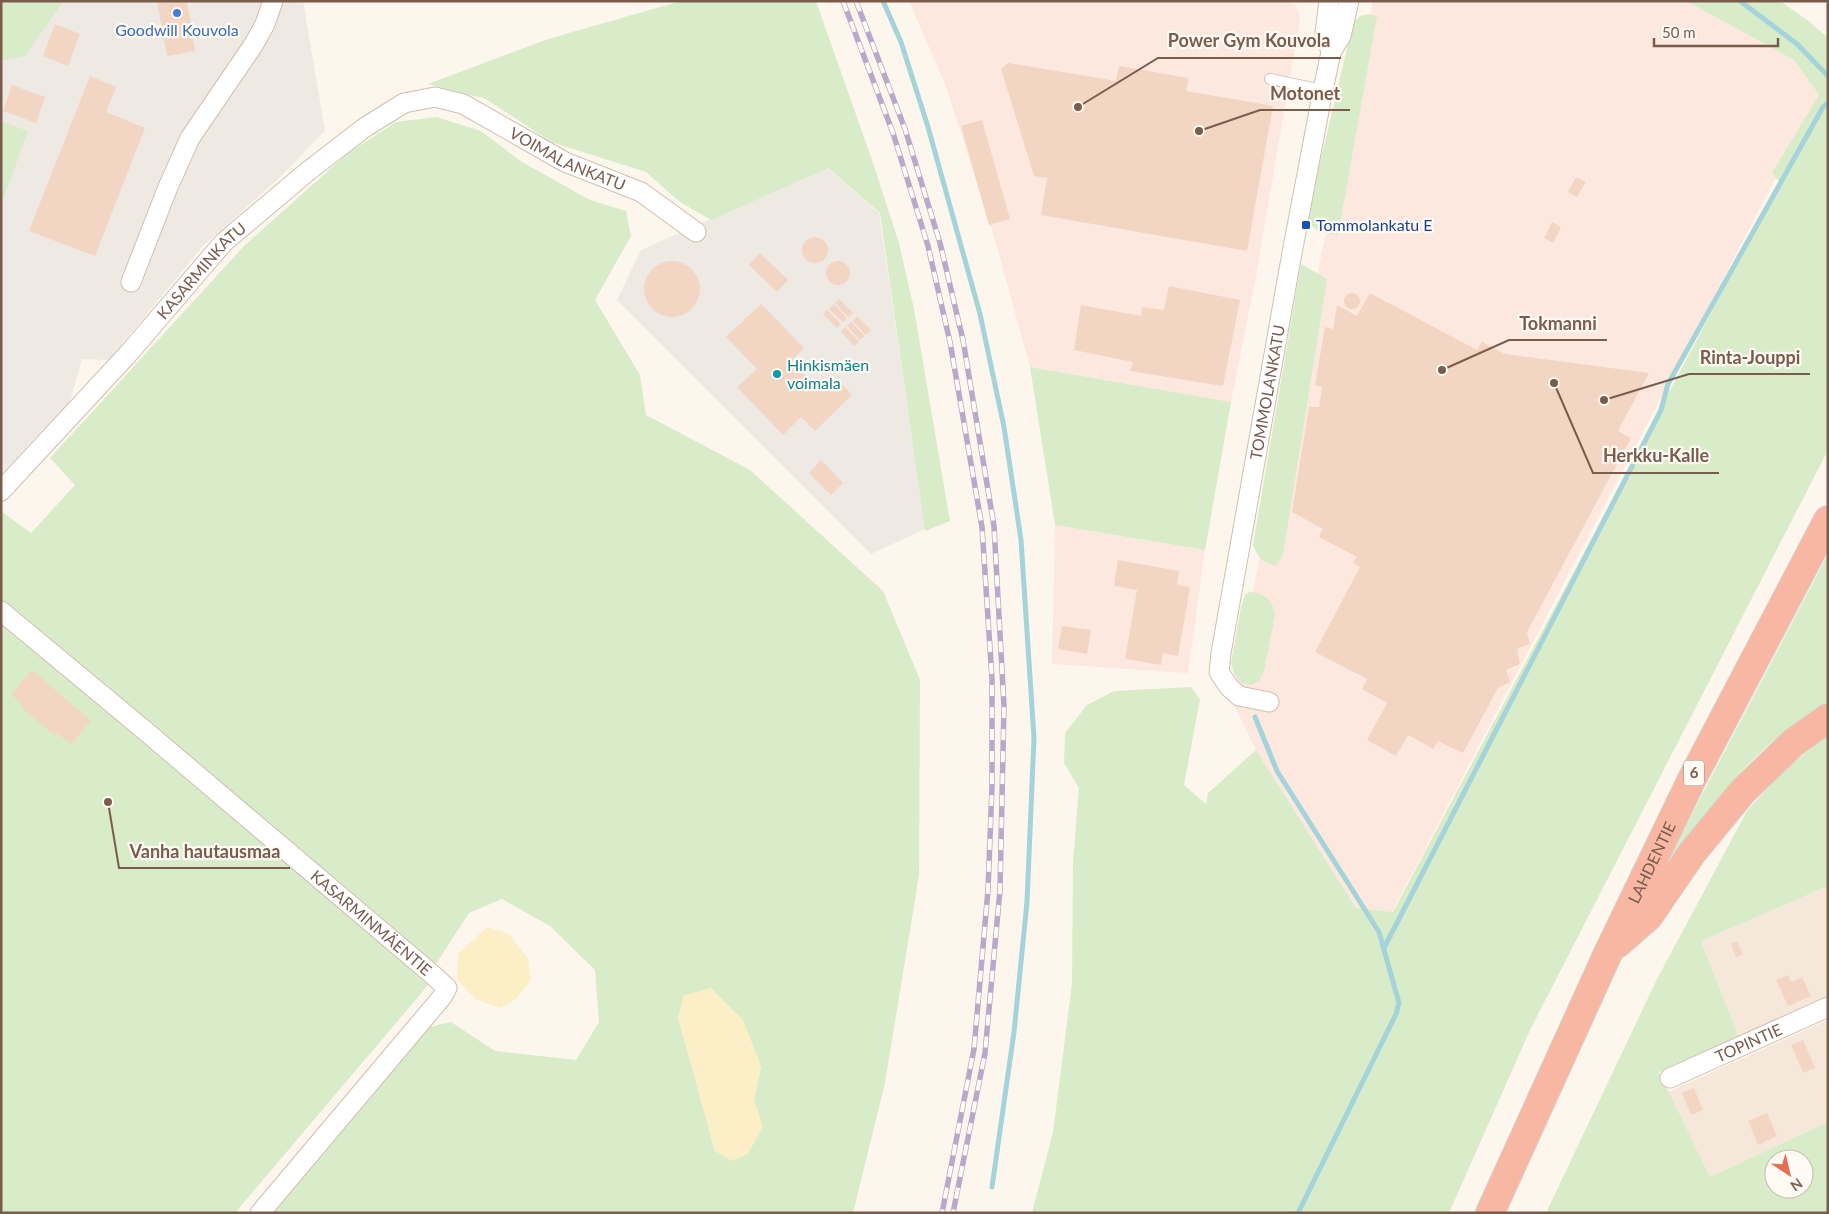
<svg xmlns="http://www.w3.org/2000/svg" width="1829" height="1214" font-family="Lato,sans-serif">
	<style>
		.residential { fill: #f5e8da }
		.commercial { fill: #fde8e0 }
		.industrial { fill: #efe9e4 }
		.green { fill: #d8ecc9; fill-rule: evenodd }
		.sand { fill: #fcefc7 }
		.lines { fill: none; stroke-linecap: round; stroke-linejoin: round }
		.stream { stroke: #a5d3da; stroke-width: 5 }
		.building { fill: #f3d5c3 }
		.lane-casing { stroke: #d1beb0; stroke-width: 12 }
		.street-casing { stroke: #d1beb0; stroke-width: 21 }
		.highway-casing { stroke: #dad1cd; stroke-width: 30 }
		.lane { stroke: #fff; stroke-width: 10 }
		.street { stroke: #fff; stroke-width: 19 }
		.highway { stroke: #f7b7a3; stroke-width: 28 }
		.rail-casing { stroke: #b9a8c9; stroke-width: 5.5 }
		.rail { stroke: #fffaf3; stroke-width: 4; stroke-dasharray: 11; stroke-linecap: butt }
		.shop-dot { fill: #3f7fe0; stroke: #fffaf3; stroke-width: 2 }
		.transit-dot { fill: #1a4fb4; stroke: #fffaf3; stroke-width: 2 }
		.culture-dot { fill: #0f9aa8; stroke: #fffaf3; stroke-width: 2 }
		.labels { text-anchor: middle; stroke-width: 4.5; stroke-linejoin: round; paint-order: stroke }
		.shield { fill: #fffaf3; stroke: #a28b7f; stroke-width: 1 }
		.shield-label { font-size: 15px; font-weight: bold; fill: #7a5c4d }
		.shop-label { font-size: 16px; fill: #366cbe; stroke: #fffaf3 }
		.street-label { font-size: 16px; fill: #7a5c4d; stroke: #fffaf3 }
		.transit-label { font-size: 16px; fill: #164399; stroke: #fffaf3; text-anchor: start }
		.culture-label { font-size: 16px; fill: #0d838f; stroke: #fffaf3; text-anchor: start }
		.leader { fill: none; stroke: #7a5c4d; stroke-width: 2 }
		.callout-dot { fill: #7a5c4d; stroke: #fffaf3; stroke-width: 2 }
		.callout-label { font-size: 18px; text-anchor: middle; font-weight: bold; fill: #7a5c4d; stroke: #fffaf3; stroke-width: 4.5; stroke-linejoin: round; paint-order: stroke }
	</style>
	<rect width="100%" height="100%" fill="#fdf6ec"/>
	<g class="residential">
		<polygon points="1828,886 1828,998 1739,1038 1701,941"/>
		<polygon points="1828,1020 1828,1122 1710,1177 1668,1092"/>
	</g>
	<g class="commercial">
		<polygon points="909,1 1281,1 1296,5 1300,17 1257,271 1231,402 1030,367 995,240 945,84"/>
		<polygon points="1373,1 1686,1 1794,60 1819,95 1392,912 1356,908 1256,750 1231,699"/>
		<polygon points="1055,525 1205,550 1188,673 1052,664"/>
	</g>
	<g class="industrial">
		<polygon points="1,1 303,1 325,131 276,181 203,246 109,360 82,359 68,408 1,478"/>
		<polygon points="827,168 879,213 925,529 871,554 617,300 641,250"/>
	</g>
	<g class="green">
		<polygon points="1,1 63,1 63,2 25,56 1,61"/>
		<polygon points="681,1 816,1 873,163 899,243 914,309 950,521 925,531 880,213 828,168 711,220 680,202 646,172 551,142 486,99 428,84 548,39"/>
		<polygon points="1686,1 1780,1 1810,22 1828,38 1828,450 1530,1030 1449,1213 1032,1213 1053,1132 1072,984 1073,862 1079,788 1064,763 1065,733 1087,705 1114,691 1191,687 1200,699 1184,785 1206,804 1208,793 1256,750 1356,908 1393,912 1752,236 1782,185 1772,173 1819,95 1794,60"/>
		<path d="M1368 14 1377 16 1338 235C1322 232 1315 233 1307 218L1353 23 1360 16Z"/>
		<path d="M436 117 481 131 522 162 590 200 626 211 631 236 595 300 640 375 646 415 750 470 883 591 920 680 919 875 885 1083 853 1213H272L429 1027 451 1022 495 1051 576 1060 599 1022 595 970 550 926 502 899 469 913 436 964 1 602V511L31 533 75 485 50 458 244 246 348 153 396 122ZM678 1017 761 1066 754 1100 715 1151Z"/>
		<polygon points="1,121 28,131 3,200 1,199"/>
		<path d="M1301 264 1327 279 1283 555 1276 566C1263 563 1258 558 1253 545Z"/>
		<polygon points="1030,367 1231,402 1205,550 1055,525"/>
		<path d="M1828 554V701C1787 727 1749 759 1719 797 1695 828 1673 862 1650 894Z"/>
		<path d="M1249 592C1264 592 1274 601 1275 616L1264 671 1259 681 1250 685 1242 683 1234 674 1231 663 1241 607 1245 595Z"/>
		<polygon points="1,620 429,984 235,1213 1,1213"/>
		<path d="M1828 735V886L1701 941 1739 1038 1659 1072 1710 1177 1828 1122V1213H1546L1657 979 1747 811 1783 771ZM1774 1159H1804V1189H1774Z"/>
	</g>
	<g class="sand">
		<polygon points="487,927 508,933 528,959 531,980 517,998 501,1008 477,1000 457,980 458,954"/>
		<polygon points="711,988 743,1020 761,1066 754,1100 763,1126 748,1154 732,1161 715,1151 678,1017 684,995"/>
	</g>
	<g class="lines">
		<g class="stream">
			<polyline points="883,1 901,42 928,127 980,314 1004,427 1021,540 1034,738 1027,902 1014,1032 992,1187"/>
			<polyline points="1740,1 1797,44 1828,76"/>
			<polyline points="1255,717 1277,771 1379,932 1399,1003 1396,1014 1298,1213"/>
			<polyline points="1384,948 1661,410 1668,384 1823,107 1828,103"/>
		</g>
	</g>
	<g class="building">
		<polygon points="157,1 187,1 195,51 167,56"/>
		<polygon points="55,24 80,34 68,66 43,56"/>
		<polygon points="1008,63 1116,81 1119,66 1189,78 1186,91 1273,106 1247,251 1041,215 1047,178 1034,176 1001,69"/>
		<polygon points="90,76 116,87 106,112 145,128 95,256 29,231"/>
		<polygon points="12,85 45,97 36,123 3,111"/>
		<polygon points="982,120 1010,219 989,225 961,126"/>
		<polygon points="1576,177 1586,182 1577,197 1568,192"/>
		<polygon points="1552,222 1561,227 1553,243 1544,238"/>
		<circle cx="815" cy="250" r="13"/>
		<polygon points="760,253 788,280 777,292 749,265"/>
		<circle cx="838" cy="273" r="12"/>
		<circle cx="672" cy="289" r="28"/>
		<polygon points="1169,286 1240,300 1223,386 1130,371 1133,362 1074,350 1081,305 1141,316 1142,307 1164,310"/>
		<polygon points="1370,293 1477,350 1482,342 1505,354 1649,373 1618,431 1631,438 1527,632 1530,644 1517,649 1520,664 1506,670 1510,682 1498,688 1463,753 1438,741 1433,749 1408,735 1396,756 1367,740 1387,703 1362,689 1367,679 1315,652 1360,567 1353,563 1357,557 1319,537 1323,529 1292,512 1309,407 1319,407 1322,387 1315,385 1325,327 1333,329 1337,305 1357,316"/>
		<circle cx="1352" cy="301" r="8"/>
		<polygon points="839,299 853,313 848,317 835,303"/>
		<polygon points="761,304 804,348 791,361 812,383 817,378 829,391 839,381 852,395 815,431 801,417 783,435 737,387 757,369 726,337"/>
		<polygon points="834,304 847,318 843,322 829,309"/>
		<polygon points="827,310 841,324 837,328 823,314"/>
		<polygon points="857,316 871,330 866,335 853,321"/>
		<polygon points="851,322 865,336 860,340 847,326"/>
		<polygon points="845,327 859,341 854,346 841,332"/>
		<polygon points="821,460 843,483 831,495 809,473"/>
		<polygon points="1118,560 1179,571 1177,585 1190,587 1178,656 1163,653 1161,665 1125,659 1137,590 1114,586"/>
		<polygon points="1062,626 1091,630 1087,654 1058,649"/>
		<polygon points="32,670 91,721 71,744 57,733 55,736 21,707 23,705 11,694"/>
		<polygon points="1737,941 1743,954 1736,957 1731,944"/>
		<polygon points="1788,975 1791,982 1802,977 1811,996 1788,1006 1776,980"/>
		<polygon points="1803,1040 1815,1068 1803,1073 1791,1045"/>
		<polygon points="1694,1088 1703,1110 1691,1115 1682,1093"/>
		<polygon points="1767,1113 1777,1136 1758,1145 1748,1121"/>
	</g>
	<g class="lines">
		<defs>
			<polyline id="lane" points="1270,79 1323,90"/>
			<g id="street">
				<polyline points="1329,1 1325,33 1331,52"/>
				<polyline points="131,282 168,187 190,138 254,44 265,24 273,1"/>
				<path id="s1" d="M1 491 128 354 224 242 307 172 364 128 404 103 435 97 463 104 565 162 641 192 696 232"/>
				<path id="s2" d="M1 611 143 729 433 975 447 988 442 997 260 1213"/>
				<path id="s3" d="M1269 702 1239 696 1229 687 1219 672 1221 653 1292 253 1323 90 1331 52 1341 36 1349 1"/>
				<path id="s4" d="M1670 1078 1828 1007"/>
			</g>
			<g id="highway">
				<polyline points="1617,944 1648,917 1692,853 1742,792 1793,743 1828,718"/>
				<path id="s5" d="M1490 1213 1609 951 1692 779 1828 520"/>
			</g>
		</defs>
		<use href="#lane" class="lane-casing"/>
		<use href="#street" class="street-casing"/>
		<use href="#highway" class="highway-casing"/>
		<use href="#lane" class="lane"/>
		<use href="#street" class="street"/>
		<use href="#highway" class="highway"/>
		<defs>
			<g id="rail">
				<polyline points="843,1 893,133 928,246 950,342 982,527 992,679 992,786 988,890 974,1049 942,1213"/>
				<polyline points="856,1 905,129 940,243 963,340 994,526 1004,706 1000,890 985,1053 953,1213"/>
			</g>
		</defs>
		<use href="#rail" class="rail-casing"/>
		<use href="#rail" class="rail"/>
	</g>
	<circle class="shop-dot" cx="177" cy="13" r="5"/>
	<rect class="transit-dot" x="1301" y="220" width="10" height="10" rx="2.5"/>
	<circle class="culture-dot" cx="777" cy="374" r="5"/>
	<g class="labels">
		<rect class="shield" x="1684" y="760.5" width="20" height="25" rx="4"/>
		<g class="shield-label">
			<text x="1694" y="778">6</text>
		</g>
		<g class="shop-label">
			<text x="177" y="36">Goodwill Kouvola</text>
		</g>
		<g class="street-label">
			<text dy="6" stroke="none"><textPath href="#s1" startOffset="741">VOIMALANKATU</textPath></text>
			<text dy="6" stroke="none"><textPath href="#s1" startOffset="298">KASARMINKATU</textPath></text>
			<text dy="6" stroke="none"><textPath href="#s3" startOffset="346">TOMMOLANKATU</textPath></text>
			<text dy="6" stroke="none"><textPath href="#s5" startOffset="386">LAHDENTIE</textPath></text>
			<text dy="6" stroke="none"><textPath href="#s2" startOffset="484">KASARMINMÄENTIE</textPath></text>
			<text dy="6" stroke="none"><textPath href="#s4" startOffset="86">TOPINTIE</textPath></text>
		</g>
		<g class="transit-label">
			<text x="1316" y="231">Tommolankatu E</text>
		</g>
		<g class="culture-label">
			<text x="787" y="371">Hinkismäen<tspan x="787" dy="18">voimala</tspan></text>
		</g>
	</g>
	<path class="leader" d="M1078 107L1158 58H1341M1199 131L1260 110H1350M1442 370L1509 340H1607M1604 400L1689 374H1810M1554 383L1593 473H1719M108 802L119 868H290"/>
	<g class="callout-dot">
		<circle cx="1078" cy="107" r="5"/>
		<circle cx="1199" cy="131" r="5"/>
		<circle cx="1442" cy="370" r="5"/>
		<circle cx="1604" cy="400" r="5"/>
		<circle cx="1554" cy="383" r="5"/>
		<circle cx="108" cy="802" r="5"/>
	</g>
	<g class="callout-label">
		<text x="1249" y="47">Power Gym Kouvola</text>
		<text x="1305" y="100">Motonet</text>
		<text x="1558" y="330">Tokmanni</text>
		<text x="1750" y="364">Rinta-Jouppi</text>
		<text x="1656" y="462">Herkku-Kalle</text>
		<text x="205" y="858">Vanha hautausmaa</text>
	</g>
	<rect width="1829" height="1214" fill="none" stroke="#7a5c4d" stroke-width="5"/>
	<g transform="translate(1789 1174) rotate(145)"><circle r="24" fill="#fffaf3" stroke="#cabbb1"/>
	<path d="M0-4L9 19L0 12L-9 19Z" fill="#e76f51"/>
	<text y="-8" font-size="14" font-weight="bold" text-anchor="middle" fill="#7a5c4d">N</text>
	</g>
	<path d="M1654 38v8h124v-8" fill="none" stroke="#7a5c4d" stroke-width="2.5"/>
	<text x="1662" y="38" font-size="15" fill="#7a5c4d" stroke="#fffaf3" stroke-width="4" paint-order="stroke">50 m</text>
</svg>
